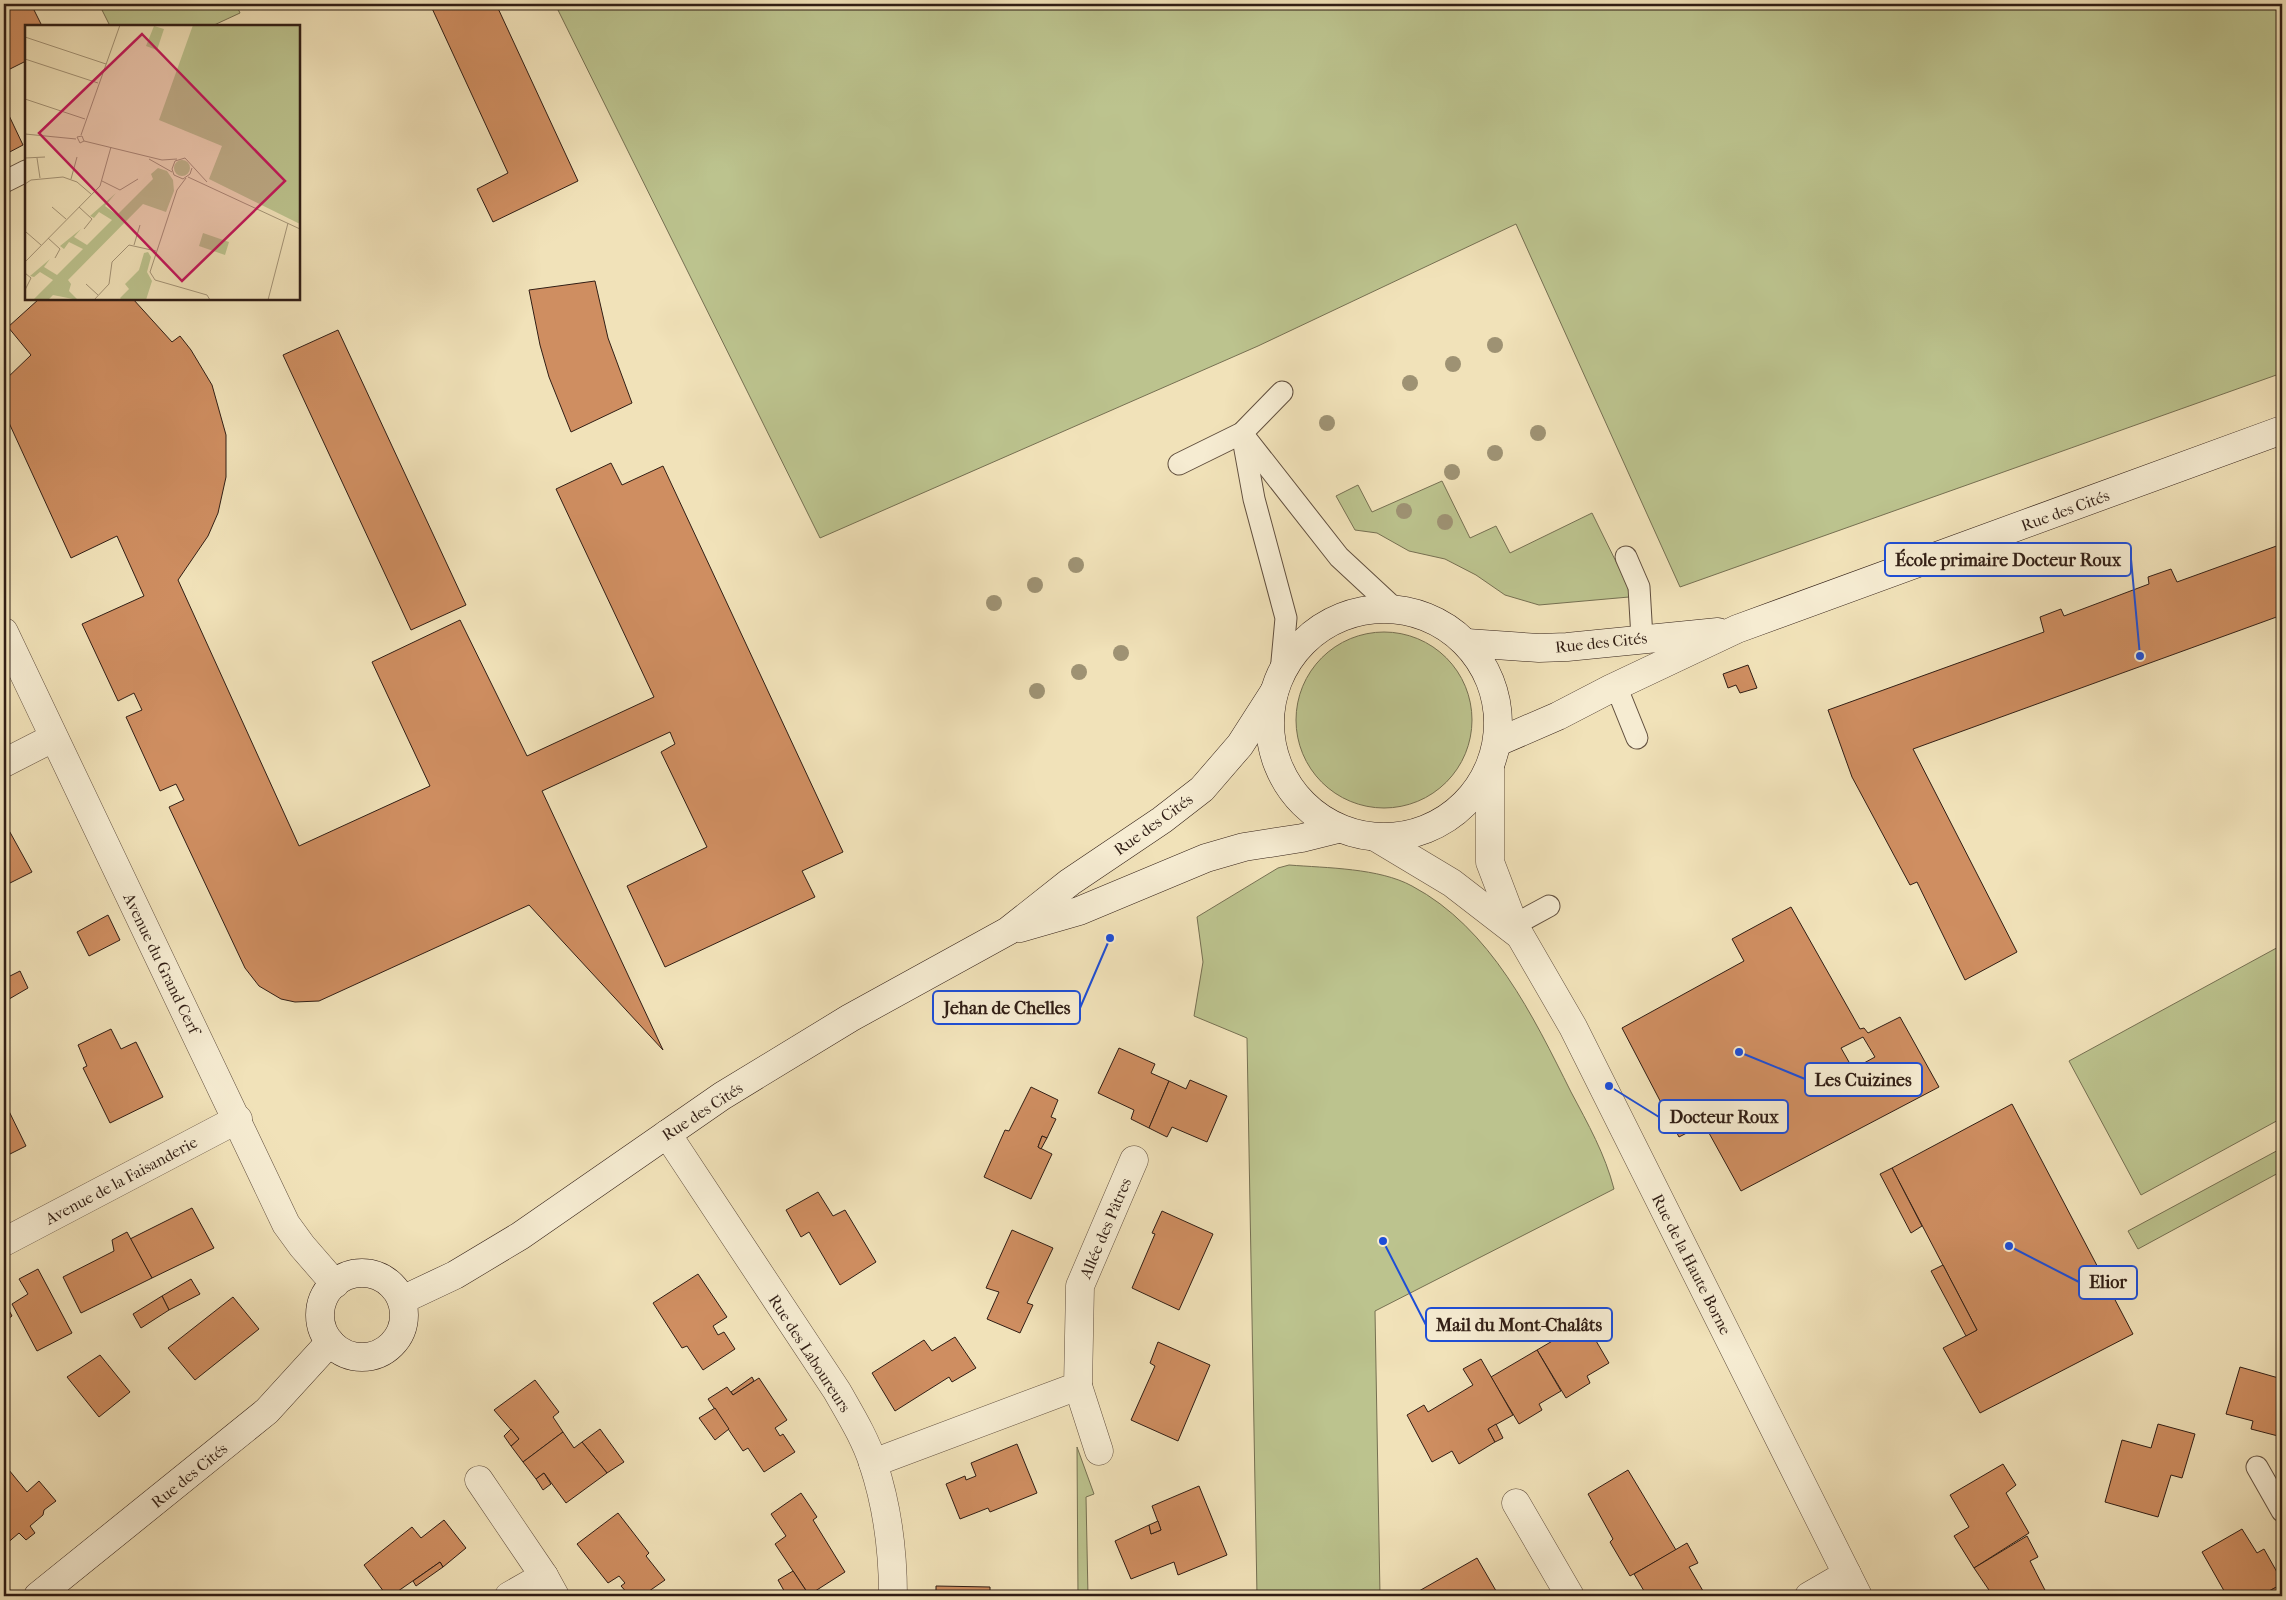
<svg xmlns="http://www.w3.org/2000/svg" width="2286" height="1600" font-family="'IM FELL French Canon',serif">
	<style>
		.green { fill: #bcc38e; stroke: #767052 }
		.building { fill: #cf8e61; stroke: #311e15; fill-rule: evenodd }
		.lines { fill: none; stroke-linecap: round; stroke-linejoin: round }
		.lane-casing { stroke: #614f3e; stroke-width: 23 }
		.street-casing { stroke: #614f3e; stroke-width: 29 }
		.secondary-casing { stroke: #311e15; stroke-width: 29 }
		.lane { stroke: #f6ecd2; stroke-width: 21 }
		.street { stroke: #f6ecd2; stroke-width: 28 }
		.secondary { stroke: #f6ecd2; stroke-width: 28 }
		.tree { fill: #9e9273 }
		.labels { text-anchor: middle; stroke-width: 4.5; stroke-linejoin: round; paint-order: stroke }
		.street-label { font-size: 16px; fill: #311e15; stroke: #f6ecd2 }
		.inset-road { fill: none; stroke: #a49477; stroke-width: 1 }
		.view { fill: #c2185b; fill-opacity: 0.15; stroke: #c2185b; stroke-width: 2.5 }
		.inset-edge { fill: none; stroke: #311e15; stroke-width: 2.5 }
		.leader { fill: none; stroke: #1d4ed8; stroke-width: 2 }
		.callout-dot { fill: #1d4ed8; stroke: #f6ecd2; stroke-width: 2 }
		.callout { fill: #f6ecd2; stroke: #1d4ed8; stroke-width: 2 }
		.callout-label { font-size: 18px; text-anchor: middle; font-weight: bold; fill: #311e15 }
	</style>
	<rect width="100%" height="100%" fill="#f1e2b9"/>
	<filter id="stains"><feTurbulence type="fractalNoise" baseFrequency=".004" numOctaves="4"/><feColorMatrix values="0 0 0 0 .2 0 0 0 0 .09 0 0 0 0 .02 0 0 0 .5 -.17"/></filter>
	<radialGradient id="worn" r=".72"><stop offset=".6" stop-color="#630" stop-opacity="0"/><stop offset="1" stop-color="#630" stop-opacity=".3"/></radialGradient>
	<g class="green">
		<polygon points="99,4 236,4 240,13 212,26 110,26"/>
		<polygon points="555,4 2282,4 2282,373 1680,587 1516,224 1258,346 820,538"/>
		<polygon points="1442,481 1470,538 1496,526 1510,553 1592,513 1628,586 1629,597 1539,605 1505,595 1476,575 1445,559 1409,551 1377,533 1355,530 1336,496 1358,485 1372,512"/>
		<circle cx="1384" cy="720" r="88"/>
		<path d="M1289 865C1327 868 1379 868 1412 886 1491 928 1533 1016 1571 1092 1588 1124 1605 1154 1614 1189L1375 1311 1380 1596H1257L1247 1038 1194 1016 1203 962 1197 917 1278 868Z"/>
		<polygon points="2282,945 2282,1118 2141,1195 2069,1061"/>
		<polygon points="2282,1148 2282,1171 2138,1249 2128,1231"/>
		<polygon points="1077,1447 1094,1494 1086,1497 1088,1596 1078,1596"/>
	</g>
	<g class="building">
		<polygon points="4,4 31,4 42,26 26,26 26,61 4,72"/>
		<polygon points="430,4 496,4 578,181 493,222 477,189 508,173"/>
		<polygon points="4,105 23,145 4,155"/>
		<polygon points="595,281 608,338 632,403 571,432 549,377 540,345 529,290"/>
		<polygon points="39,299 133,299 172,342 180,336 191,350 212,385 226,435 226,477 218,513 208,536 178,580 299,846 430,786 372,662 460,620 527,756 654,697 556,489 611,463 622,485 663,466 843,852 802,871 815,897 665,967 627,886 707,847 661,752 675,744 670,732 542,791 663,1050 529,905 319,1001 295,1002 281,999 259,986 245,968 169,807 184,800 176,784 160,791 126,717 142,710 134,693 118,701 82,624 144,596 117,536 71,558 4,412 4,381 31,355 8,327"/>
		<polygon points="338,330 466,605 411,630 283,355"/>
		<polygon points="2282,544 2282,615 1913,749 2017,952 1965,980 1917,882 1910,885 1852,777 1828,710 2044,632 2040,617 2061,609 2064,616 2149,584 2148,577 2171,569 2177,582"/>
		<polygon points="1748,665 1757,688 1740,693 1736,685 1728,688 1723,674"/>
		<polygon points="6,825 32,872 4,886 4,826"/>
		<path d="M1791 907 1860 1029 1864 1028 1868 1033 1900 1017 1939 1087 1741 1191 1704 1124 1679 1137 1622 1028 1744 961 1732 939ZM1863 1037 1875 1057 1853 1069 1841 1048Z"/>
		<polygon points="108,915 120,940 89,956 77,932"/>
		<polygon points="20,971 28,988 4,1002 4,979"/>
		<polygon points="111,1029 121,1049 136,1042 163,1097 110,1123 83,1068 87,1066 78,1045"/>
		<polygon points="1119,1048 1155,1064 1151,1073 1169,1081 1149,1128 1131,1119 1134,1110 1098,1093"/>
		<polygon points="1190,1080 1227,1096 1207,1142 1172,1127 1167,1137 1149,1128 1169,1081 1186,1089"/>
		<polygon points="1031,1087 1058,1100 1051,1117 1056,1119 1047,1138 1042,1136 1038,1147 1052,1154 1031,1199 984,1177 1005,1130 1009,1131"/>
		<polygon points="4,1101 26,1146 4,1157"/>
		<polygon points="2012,1104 2133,1334 1980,1413 1943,1348 1977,1330 1892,1168"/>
		<polygon points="1042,1136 1047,1138 1041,1149 1038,1147"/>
		<polygon points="1892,1168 1922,1226 1911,1233 1880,1174"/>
		<polygon points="818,1192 833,1216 845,1210 876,1262 840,1285 809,1232 801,1237 786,1210"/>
		<polygon points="192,1208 214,1248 152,1278 130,1239"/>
		<polygon points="1162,1211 1213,1234 1179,1310 1132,1288 1155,1234 1152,1233"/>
		<polygon points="1012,1230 1053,1248 1027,1303 1033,1305 1020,1333 987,1319 999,1292 986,1288"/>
		<polygon points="127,1232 152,1278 81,1313 63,1277 114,1251 112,1240"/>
		<polygon points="1943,1265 1977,1330 1966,1336 1931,1271"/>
		<polygon points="38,1269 72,1333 37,1351 12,1304 28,1294 19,1279"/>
		<polygon points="698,1274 727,1317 713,1326 718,1335 724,1332 735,1349 703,1370 687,1346 682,1348 653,1303"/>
		<polygon points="191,1279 200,1294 169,1310 162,1296"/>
		<polygon points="162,1296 169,1310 141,1328 133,1314"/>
		<polygon points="233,1297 259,1329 195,1380 168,1348"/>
		<polygon points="4,1301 12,1316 4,1322"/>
		<polygon points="1585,1322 1609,1363 1587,1376 1590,1383 1566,1398 1537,1350"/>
		<polygon points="955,1337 976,1368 952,1382 949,1377 895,1411 872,1373 924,1340 932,1351"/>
		<polygon points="1158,1342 1210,1365 1178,1441 1131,1420 1155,1366 1150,1363"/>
		<polygon points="1537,1350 1561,1391 1539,1404 1542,1410 1519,1424 1491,1377"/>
		<polygon points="100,1355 130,1392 99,1417 67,1377"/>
		<polygon points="1481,1359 1513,1415 1488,1429 1495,1442 1459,1464 1452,1451 1432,1462 1407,1415 1424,1405 1428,1412 1473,1385 1463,1369"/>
		<polygon points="2240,1367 2282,1379 2282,1420 2278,1436 2251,1429 2253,1421 2226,1414"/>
		<polygon points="752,1377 754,1381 733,1395 731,1392"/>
		<polygon points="759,1378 787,1420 775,1428 780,1436 783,1434 795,1452 764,1472 748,1448 743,1451 708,1399 727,1387 733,1395"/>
		<polygon points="535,1380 559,1412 553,1417 563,1432 523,1462 511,1446 519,1439 494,1410"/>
		<polygon points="715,1408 729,1429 715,1440 699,1418"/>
		<polygon points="2282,1420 2282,1437 2278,1436"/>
		<polygon points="1496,1424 1503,1438 1495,1442 1488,1429"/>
		<polygon points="2158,1424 2195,1434 2182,1478 2171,1475 2158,1517 2105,1502 2122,1440 2151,1448"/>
		<polygon points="511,1429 519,1439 511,1446 504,1436"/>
		<polygon points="600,1429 624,1462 607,1473 582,1442"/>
		<polygon points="563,1432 574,1448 582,1442 607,1473 566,1503 544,1473 536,1479 523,1462"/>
		<polygon points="1017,1444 1037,1493 990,1512 988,1508 960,1519 946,1484 965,1476 966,1480 976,1476 971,1463"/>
		<polygon points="4,1464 27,1492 39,1481 56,1501 44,1510 43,1515 30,1526 35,1533 26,1540 19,1533 5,1545"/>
		<polygon points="2003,1464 2016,1485 2006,1493 2029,1533 1974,1568 1954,1536 1969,1527 1950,1495"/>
		<polygon points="1628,1470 1676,1550 1630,1576 1610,1542 1613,1539 1588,1494"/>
		<polygon points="544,1473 551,1484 543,1490 536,1479"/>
		<polygon points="1199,1486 1227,1555 1178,1575 1174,1562 1131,1579 1115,1541 1149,1525 1151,1534 1161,1530 1152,1506"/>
		<polygon points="801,1493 817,1517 813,1520 845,1572 809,1595 775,1544 786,1536 771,1514"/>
		<polygon points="618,1513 649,1553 646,1556 665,1580 642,1596 630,1596 621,1586 625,1583 619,1576 608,1583 577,1544"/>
		<polygon points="444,1520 466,1548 443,1567 440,1562 391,1596 387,1596 364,1565 412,1527 421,1538"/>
		<polygon points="1158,1521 1161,1530 1151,1534 1149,1525"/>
		<polygon points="2242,1529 2257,1553 2264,1549 2282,1581 2282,1584 2260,1596 2227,1596 2202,1552"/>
		<polygon points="2027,1536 2038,1557 2030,1561 2048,1596 1993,1596 1974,1568"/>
		<polygon points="1687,1543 1698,1563 1689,1567 1706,1596 1647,1596 1634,1574"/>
		<polygon points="1477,1558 1499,1596 1422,1596 1419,1591"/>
		<polygon points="440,1562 443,1567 416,1586 413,1581"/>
		<polygon points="793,1571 809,1595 808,1596 787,1596 778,1580"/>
		<polygon points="2282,1584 2282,1596 2260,1596"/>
		<polygon points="936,1586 990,1587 990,1596 936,1596"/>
	</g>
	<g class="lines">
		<defs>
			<g id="lane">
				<polyline points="4,182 26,171"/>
				<polyline points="1242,433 1254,499 1286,618 1281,672"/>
				<polyline points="1244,436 1339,557 1395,609"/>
				<polyline points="1179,464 1242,433 1282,392"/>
				<polyline points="1626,557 1639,587 1642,638"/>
				<polyline points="1616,686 1637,738"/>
				<polyline points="1514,925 1549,906"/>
				<polyline points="2257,1467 2282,1511"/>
			</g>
			<g id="street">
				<polyline points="4,632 286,1224 302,1246 335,1284"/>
				<polyline points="4,763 53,738"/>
				<polyline points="1490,767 1490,862 1514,925 1573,1027 1858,1596"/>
				<polyline points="1377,838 1452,883 1518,934"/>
				<path d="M667 1134 837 1391C850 1414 865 1438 873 1463 887 1505 893 1553 893 1596"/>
				<polyline points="4,1242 238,1119"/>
				<polyline points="1078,1386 1099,1451"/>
				<polyline points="873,1463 1078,1386 1080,1286 1134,1160"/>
				<polyline points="479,1480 544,1576 555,1596"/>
				<polyline points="1516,1503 1570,1596"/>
				<polyline points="509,1596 544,1576"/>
				<polyline points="1809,1596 1847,1574"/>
			</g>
			<g id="secondary">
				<circle cx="1384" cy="723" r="114"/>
				<polyline points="1467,643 1539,648 1567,647 1718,632"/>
				<polyline points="1498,742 1558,716 1610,689 1737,629 2282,430"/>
				<polyline points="1020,928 1079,911 1206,858 1244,847 1302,838 1338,829"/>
				<circle cx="362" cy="1315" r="42"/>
				<polyline points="402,1300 455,1275 520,1236 722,1096 850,1018 1008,931 1070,882 1162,820 1202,789 1240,745 1274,692"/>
				<polyline points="38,1596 267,1411 330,1342"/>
			</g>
		</defs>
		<use href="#lane" class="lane-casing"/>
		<use href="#street" class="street-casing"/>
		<use href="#secondary" class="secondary-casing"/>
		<use href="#lane" class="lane"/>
		<use href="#street" class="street"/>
		<use href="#secondary" class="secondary"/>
	</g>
	<g class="tree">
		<circle cx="1495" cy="345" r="8"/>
		<circle cx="1453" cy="364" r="8"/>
		<circle cx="1410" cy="383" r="8"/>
		<circle cx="1327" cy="423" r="8"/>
		<circle cx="1538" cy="433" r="8"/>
		<circle cx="1495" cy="453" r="8"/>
		<circle cx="1452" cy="472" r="8"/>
		<circle cx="1404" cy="511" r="8"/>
		<circle cx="1445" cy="522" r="8"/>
		<circle cx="1076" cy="565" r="8"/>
		<circle cx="1035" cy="585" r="8"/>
		<circle cx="994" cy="603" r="8"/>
		<circle cx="1121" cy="653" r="8"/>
		<circle cx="1079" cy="672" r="8"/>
		<circle cx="1037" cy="691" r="8"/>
	</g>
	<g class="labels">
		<g class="street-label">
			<text transform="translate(2065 510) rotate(-20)" y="6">Rue des Cités</text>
			<text transform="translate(1601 642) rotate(-6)" y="6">Rue des Cités</text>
			<text transform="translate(1153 824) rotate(-36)" y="6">Rue des Cités</text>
			<text transform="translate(162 963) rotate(64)" y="6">Avenue du Grand Cerf</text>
			<text transform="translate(702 1111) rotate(-33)" y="6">Rue des Cités</text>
			<text transform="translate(121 1180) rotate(-28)" y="6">Avenue de la Faisanderie</text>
			<text transform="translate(1105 1228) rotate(-67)" y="6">Allée des Pâtres</text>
			<text transform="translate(1692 1264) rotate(63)" y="6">Rue de la Haute Borne</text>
			<text transform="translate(810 1353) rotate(57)" y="6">Rue des Laboureurs</text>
			<text transform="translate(189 1475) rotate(-39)" y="6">Rue des Cités</text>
		</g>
	</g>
	<g transform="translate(25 25)">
		<rect width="275" height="275" fill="#f1e2b9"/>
		<path d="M168 0H275V199L184 154 197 121 134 95ZM129 1 139 4 132 25 121 21ZM149 143a8 8 0 1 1 16 0a8 8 0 1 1-16 0ZM133 143 142 146 148 155 149 166 141 187 118 179 43 255 46 259 44 266 53 275 28 270 23 275H8L28 255 15 247 9 252 5 251 25 234 19 242 32 250 58 224 44 217 39 224 35 221 56 204 49 212 62 220 87 195 74 187 69 193 65 191 91 168 80 181 92 190 128 154 126 149ZM178 208 204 217 200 230 174 221ZM123 227 126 232 122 247 127 256 121 275H97L95 273 104 264 100 259 114 245 119 228Z" fill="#bcc38e"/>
		<path class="inset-road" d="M0 12 81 39M0 34 73 58M0 74 60 94M0 109 51 114M56 110 95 0M59 116 57 111 52 112 55 118 59 116 137 135 152 134M0 133 20 132M12 133 15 153M124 134 147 147M167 143 165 149 158 154 149 150 147 144 150 136 160 133 182 157M163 152 275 204M161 153 152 165 125 247 130 255 182 270 185 275M46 154 52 132M77 156 95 165 113 154M0 159 6 155 38 152 52 157 66 169M27 182 41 194M54 182 67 194 59 204M1 207 16 220M23 213 35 224 30 233M109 220 115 200M0 237 75 161 86 122M0 248 6 253 0 265M61 259 73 270M69 275 84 259 87 237 104 220 131 226M243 275 263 198"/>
		<path class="view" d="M117 9 260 156 157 256 14 108Z"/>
		<rect width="275" height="275" class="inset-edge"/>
	</g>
	<path class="leader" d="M2140 656L2131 559M1110 938L1080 1008M1739 1052L1805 1079M1609 1086L1659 1117M2009 1246L2079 1282M1383 1241L1426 1325"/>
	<g class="callout-dot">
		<circle cx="2140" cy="656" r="5"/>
		<circle cx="1110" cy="938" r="5"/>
		<circle cx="1739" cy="1052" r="5"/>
		<circle cx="1609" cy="1086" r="5"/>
		<circle cx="2009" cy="1246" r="5"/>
		<circle cx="1383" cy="1241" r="5"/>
	</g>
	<g class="callout">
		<rect x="1885" y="543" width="246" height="33" rx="5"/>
		<rect x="933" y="991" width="147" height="33" rx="5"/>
		<rect x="1805" y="1063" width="117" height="33" rx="5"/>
		<rect x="1659" y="1100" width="129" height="33" rx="5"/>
		<rect x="2079" y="1266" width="58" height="33" rx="5"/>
		<rect x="1426" y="1308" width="186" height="33" rx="5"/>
	</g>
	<g class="callout-label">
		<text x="2008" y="566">École primaire Docteur Roux</text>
		<text x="1007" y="1014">Jehan de Chelles</text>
		<text x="1863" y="1086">Les Cuizines</text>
		<text x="1724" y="1123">Docteur Roux</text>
		<text x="2108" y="1288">Elior</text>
		<text x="1519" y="1331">Mail du Mont-Chalâts</text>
	</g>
	<rect width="2286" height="1600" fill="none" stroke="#f1e2b9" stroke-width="20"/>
	<rect x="5" y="5" width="2276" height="1590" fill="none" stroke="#311e15" stroke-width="2.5"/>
	<rect x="10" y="10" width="2266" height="1580" fill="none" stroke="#311e15"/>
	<rect width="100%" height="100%" filter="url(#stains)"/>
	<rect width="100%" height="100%" fill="url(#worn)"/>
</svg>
